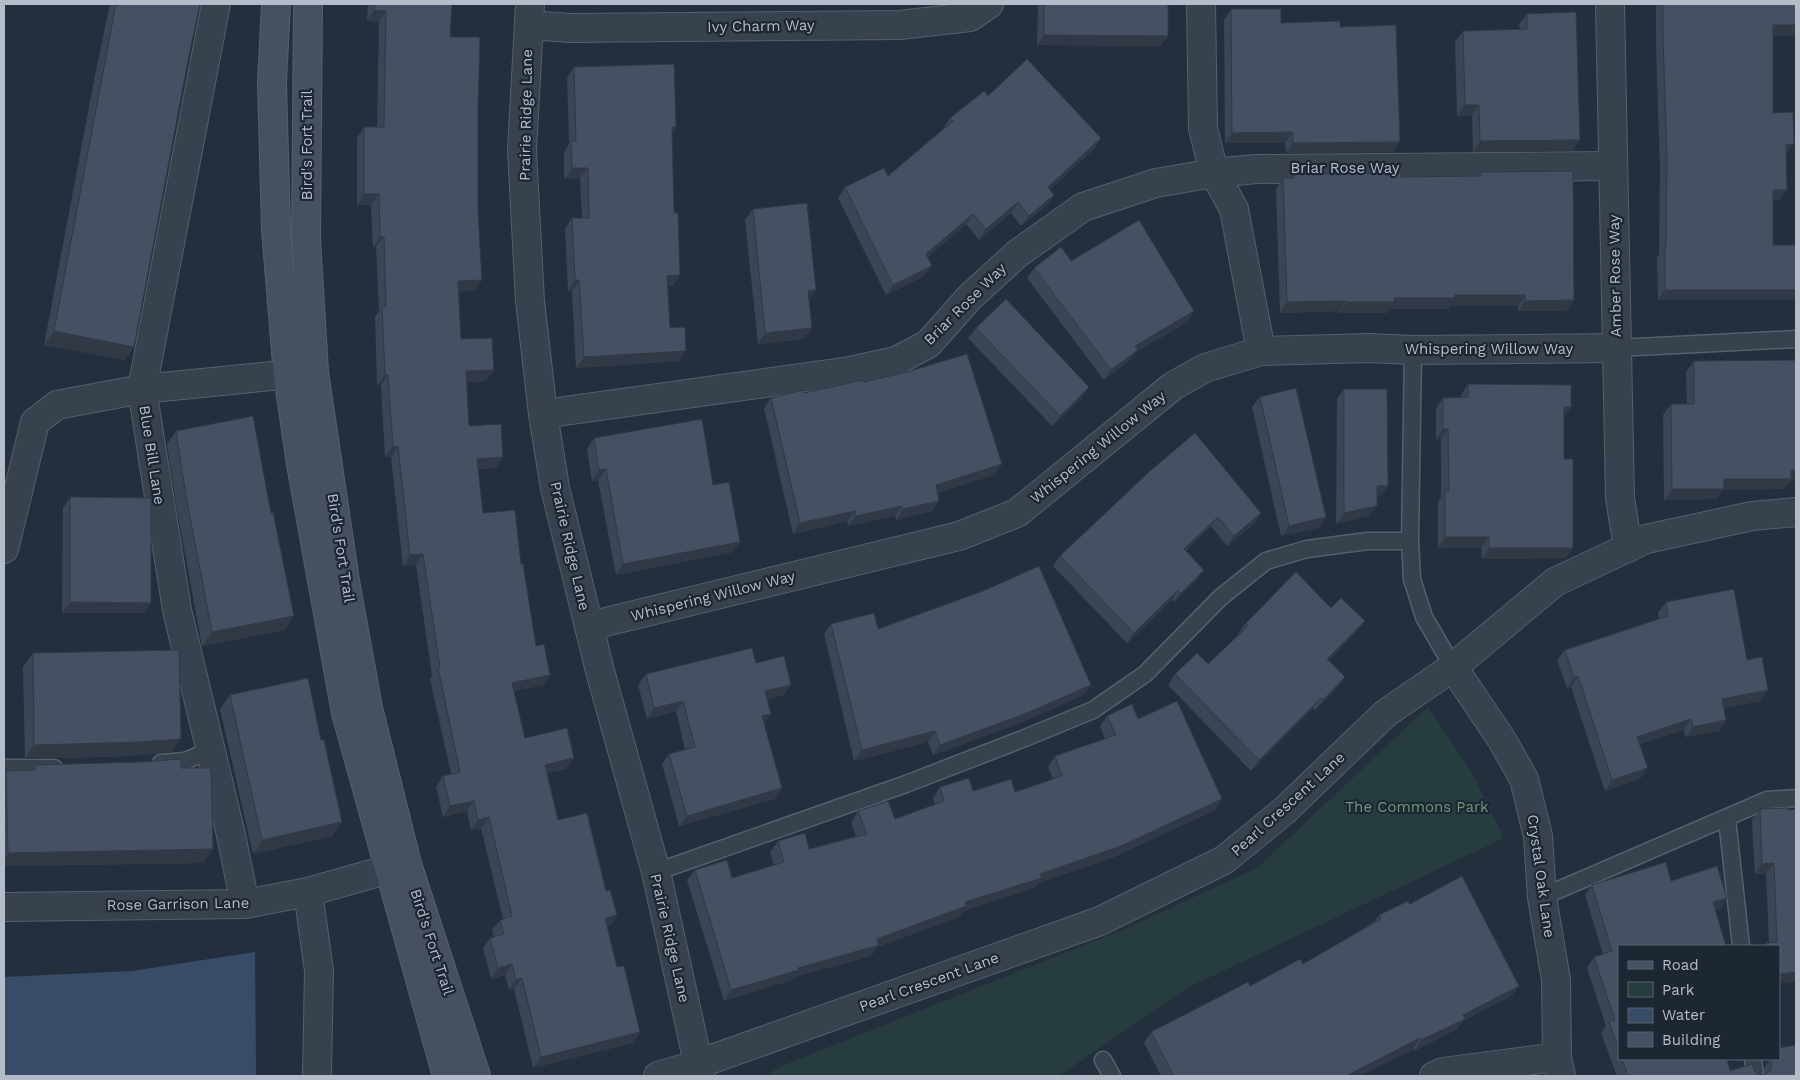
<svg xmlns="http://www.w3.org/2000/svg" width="1800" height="1080" font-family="'Work Sans',sans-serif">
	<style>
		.park { fill: #263c3f }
		.water { fill: #394c67 }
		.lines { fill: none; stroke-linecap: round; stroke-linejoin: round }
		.lane-casing { stroke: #565f6c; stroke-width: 19 }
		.street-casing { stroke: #565f6c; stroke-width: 30 }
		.secondary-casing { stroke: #565f6c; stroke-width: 30 }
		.lane { stroke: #38414e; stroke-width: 16 }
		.street { stroke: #38414e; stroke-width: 28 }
		.secondary { stroke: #465061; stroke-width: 28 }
		.wall { fill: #3b4654 }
		.shaded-wall { fill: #303945 }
		.building { fill: #455162; stroke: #303945 }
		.labels { text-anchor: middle; stroke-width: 4.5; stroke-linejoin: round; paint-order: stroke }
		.street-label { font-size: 15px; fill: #b4bcc9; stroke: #1d2633 }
		.park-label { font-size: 15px; fill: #6b9a76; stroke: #1d2633 }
	</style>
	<rect width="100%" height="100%" fill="#242f3e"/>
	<polygon class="park" points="1428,707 1471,771 1504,838 1189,987 1059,1076 767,1076 779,1067 1120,931 1257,868"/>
	<polygon class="water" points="255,952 256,1076 4,1076 4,977 132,971"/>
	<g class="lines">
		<defs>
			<g id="lane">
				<polyline points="1617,348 1796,339"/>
				<polyline points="1413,350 1410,541 1412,579 1424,617 1453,667"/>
				<polyline points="161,763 185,761 211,750"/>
				<polyline points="4,768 54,768"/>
				<polyline points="1727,819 1741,946"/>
				<polyline points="656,872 906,784 1025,738 1093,710 1145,674 1221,597 1266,561 1307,549 1368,541 1410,541"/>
				<polyline points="1542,897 1767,800 1796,798"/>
				<polyline points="1753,1059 1755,1076"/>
				<polyline points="1103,1060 1112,1076"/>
			</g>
			<g id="street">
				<polyline points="216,4 142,389 177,610 231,835 245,904"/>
				<polyline points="530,4 522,150 530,301 543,414 555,488 600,671 656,872 701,1076"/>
				<polyline points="1201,4 1203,128 1214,173 1234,209 1261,351"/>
				<polyline points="1610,4 1620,498 1628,548"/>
				<polyline points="529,25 570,28 900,25 970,17 989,4"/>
				<polyline points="543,414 850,371 896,361 928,344 970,297 1017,254 1083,207 1156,183 1214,173 1256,169 1612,166"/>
				<polyline points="4,549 35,422 57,405 142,389 312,372"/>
				<polyline points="589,626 959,536 1017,513 1173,386 1205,368 1261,351 1370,348 1413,350 1617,348"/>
				<polyline points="1453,667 1502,740 1524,779 1538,836 1542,897 1556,980 1557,1057 1561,1076"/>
				<polyline points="308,892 319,971 317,1076"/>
				<polyline points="4,907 245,904 308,892 407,864"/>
				<polyline points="658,1076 698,1064 1100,921 1224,860 1284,811 1386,713 1453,667 1555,582 1646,539 1752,516 1796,512"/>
				<polyline points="1434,1076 1443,1072 1557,1057"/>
			</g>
			<g id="secondary">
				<polyline points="276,4 272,82 276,230 288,375 301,464 346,713 447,1076"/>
				<polyline points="308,4 306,239 314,372 345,581 368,708 407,864 476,1076"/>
			</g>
		</defs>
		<use href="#lane" class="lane-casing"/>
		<use href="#street" class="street-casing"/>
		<use href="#secondary" class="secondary-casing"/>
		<use href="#lane" class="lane"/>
		<use href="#street" class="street"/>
		<use href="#secondary" class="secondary"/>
	</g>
	<g class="wall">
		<polygon points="110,4 200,4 125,360 44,345 95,75"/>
		<polygon points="368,4 452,4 450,37 478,106 475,291 459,291 461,339 486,381 467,382 469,426 496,468 478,469 483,513 521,564 536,646 550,675 543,685 514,691 525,738 574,758 566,769 547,773 558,820 606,891 617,915 610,926 607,927 617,967 640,1032 633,1043 533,1068 514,989 509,990 505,975 491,979 483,948 490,938 494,937 492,930 500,920 503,919 481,828 471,830 467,811 443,817 436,787 443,776 451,774 430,679 432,676 416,565 403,566 391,457 385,457 381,385 377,385 375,317 379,311 376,247 373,247 371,205 357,205 357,138 364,127 377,127 379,22 367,21"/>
		<polygon points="1038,4 1168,4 1161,46 1037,45"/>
		<polygon points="1656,4 1796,4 1796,36 1773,36 1773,113 1786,155 1780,200 1773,200 1658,300 1657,257 1659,256 1660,167 1656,48"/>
		<polygon points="1231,9 1281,23 1340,27 1393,152 1286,153 1285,143 1225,143 1224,20"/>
		<polygon points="1527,14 1573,151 1473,152 1472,115 1457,116 1455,42 1463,31 1520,29 1519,24"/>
		<polygon points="574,67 676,127 672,133 674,213 680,275 673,286 668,286 670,328 679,361 576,368 572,291 568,291 565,229 572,218 582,218 580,178 564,179 564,152 569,144 567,78"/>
		<polygon points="988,96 1101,138 1094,149 1050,189 1054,195 1047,205 1021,226 1011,213 979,240 966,224 928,257 924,276 886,295 838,198 845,187 888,176 943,129 950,118"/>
		<polygon points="1481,172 1567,311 1518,311 1518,306 1450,306 1448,309 1389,309 1387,313 1339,313 1339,311 1280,313 1276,189 1283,178 1291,178 1294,174 1401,177 1478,176"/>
		<polygon points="753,209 809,300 812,328 804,339 758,344 745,220"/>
		<polygon points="1071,261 1187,322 1136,352 1130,360 1104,380 1027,278 1034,268"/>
		<polygon points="976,328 1082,398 1052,426 968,338"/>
		<polygon points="1796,360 1796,481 1790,481 1784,489 1723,490 1716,499 1664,500 1663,415 1671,404 1687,404 1686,372 1694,361"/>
		<polygon points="864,382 1002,464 994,475 937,493 932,511 896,520 895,516 848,526 847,521 793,534 764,408 771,398 804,393"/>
		<polygon points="1468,384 1571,407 1564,417 1564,459 1566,558 1482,559 1481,548 1438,548 1438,502 1441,497 1441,439 1436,439 1436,408 1443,398 1461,398 1461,395"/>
		<polygon points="1344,389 1388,486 1380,496 1377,496 1369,516 1336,524 1337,399"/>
		<polygon points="1260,397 1326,517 1318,528 1281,536 1252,407"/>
		<polygon points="176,431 285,630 202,646 177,510 167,444"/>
		<polygon points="594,438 733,552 616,575 598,480 592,481 587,449"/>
		<polygon points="1150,471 1255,523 1227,546 1211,526 1186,551 1197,580 1174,602 1172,600 1127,643 1053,566 1060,556"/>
		<polygon points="70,497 144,613 62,613 63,508"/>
		<polygon points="1666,602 1747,660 1768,690 1760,701 1724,708 1726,720 1719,731 1685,737 1684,730 1640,744 1640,779 1605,791 1571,687 1567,688 1557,660 1565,650 1659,619 1658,613"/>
		<polygon points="1331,608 1357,631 1329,660 1345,677 1338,687 1315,710 1313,708 1251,771 1168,685 1175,674 1208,664 1239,635 1238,634 1246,623"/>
		<polygon points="831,624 878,629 1091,685 1084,695 1020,723 933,755 928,742 854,761 824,634"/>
		<polygon points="33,653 171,752 130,756 25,759 23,667"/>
		<polygon points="756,663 791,685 784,695 767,699 764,724 775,799 679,826 662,764 669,754 685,749 676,711 647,719 638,685 646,674"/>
		<polygon points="230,695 321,740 342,822 332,836 253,854 220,709"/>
		<polygon points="1107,716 1138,719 1222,799 1215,810 1114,857 1038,883 1034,888 963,911 959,917 877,947 871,956 794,977 792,980 724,1001 687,880 695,870 732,878 774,865 770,852 778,841 809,849 856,836 851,822 858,811 895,819 935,805 933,798 940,787 973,791 1015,792 1053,779 1048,767 1055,756 1105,739 1100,726"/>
		<polygon points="35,765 181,768 203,863 4,866 4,775 6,771 31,771"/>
		<polygon points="1760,809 1789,810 1796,809 1796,982 1779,983 1779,946 1763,946 1766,943 1769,943 1766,874 1755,874 1752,820"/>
		<polygon points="1671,881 1727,898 1720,909 1619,946 1619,1059 1727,1059 1730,1071 1755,1072 1759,1075 1764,1075 1764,1068 1770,1059 1779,1059 1796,1076 1617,1076 1601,1033 1606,1026 1587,968 1594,957 1603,954 1585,895 1592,885"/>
		<polygon points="1410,904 1519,986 1511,996 1463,1021 1457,1029 1414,1051 1413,1049 1359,1076 1161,1076 1144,1043 1151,1032 1250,986 1303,964 1374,922 1379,915"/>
	</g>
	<g class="shaded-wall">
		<polygon points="374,10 386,11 379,22 367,21"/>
		<polygon points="1773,25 1796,25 1796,36 1765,36"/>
		<polygon points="1044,35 1168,36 1161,46 1037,45"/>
		<polygon points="1465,105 1479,105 1472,115 1457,116"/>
		<polygon points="672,127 676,127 669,138"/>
		<polygon points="1293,132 1285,143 1225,143 1232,133"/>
		<polygon points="1101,138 1094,149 1041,198 1048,187"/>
		<polygon points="1580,140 1573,151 1473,152 1480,141"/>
		<polygon points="1400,142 1393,152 1286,153 1293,143"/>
		<polygon points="1794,144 1786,155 1786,145"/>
		<polygon points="572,168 588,168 580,178 564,179"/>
		<polygon points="1773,190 1787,190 1780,200 1766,200"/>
		<polygon points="364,194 379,194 371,205 357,205"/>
		<polygon points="1054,195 1047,205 1021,226 1029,216"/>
		<polygon points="1018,202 1011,213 979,240 986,229"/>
		<polygon points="973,214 966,224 919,265 926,254"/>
		<polygon points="380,237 384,237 376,247 373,247"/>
		<polygon points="932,266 924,276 886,295 893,285"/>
		<polygon points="680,275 673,286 660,287 667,276"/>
		<polygon points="482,280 475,291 451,292 458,281"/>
		<polygon points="575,280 579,280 572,291 568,291"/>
		<polygon points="816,290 809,300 808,291"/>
		<polygon points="1665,290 1796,290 1796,300 1658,300"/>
		<polygon points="1455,295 1525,295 1518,306 1450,306 1448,309 1389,309 1387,313 1339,313 1346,302 1394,298"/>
		<polygon points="1574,300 1567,311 1518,311 1525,301"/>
		<polygon points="1346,301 1339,311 1280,313 1287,302"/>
		<polygon points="1194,311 1187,322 1136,352 1130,360 1104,380 1111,370 1135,346"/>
		<polygon points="812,328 804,339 758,344 765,333"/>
		<polygon points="54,331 134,347 125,360 44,345"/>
		<polygon points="686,351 679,361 576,368 584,357"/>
		<polygon points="494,370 486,381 459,382 466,371"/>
		<polygon points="385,375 388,375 381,385 377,385"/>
		<polygon points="1089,387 1082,398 1052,426 1060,416"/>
		<polygon points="1564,407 1571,407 1564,418"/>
		<polygon points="1443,429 1448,429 1441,439 1436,439"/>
		<polygon points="398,446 391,457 385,457 393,447"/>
		<polygon points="503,457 496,468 469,470 477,459"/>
		<polygon points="1002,464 994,475 928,496 936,485"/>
		<polygon points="606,469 598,480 592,481 599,470"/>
		<polygon points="1791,470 1796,470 1796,481 1790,481 1784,489 1723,490 1716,499 1664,500 1672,489 1724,479"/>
		<polygon points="1377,486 1388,486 1380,496 1369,496"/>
		<polygon points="939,501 932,511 896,520 903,509"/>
		<polygon points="902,506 895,516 848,526 856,516"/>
		<polygon points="1377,506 1369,516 1336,524 1344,513"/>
		<polygon points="855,511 847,521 793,534 800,523"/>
		<polygon points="1261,513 1255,523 1227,546 1234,536"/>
		<polygon points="1218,517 1211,526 1178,559 1184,549"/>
		<polygon points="1326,517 1318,528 1281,536 1289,526"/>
		<polygon points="1445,537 1489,537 1481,548 1438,548"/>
		<polygon points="740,542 733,552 616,575 623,564"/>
		<polygon points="1489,548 1573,548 1566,558 1482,559"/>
		<polygon points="423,554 416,565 403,566 410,555"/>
		<polygon points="1204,570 1197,580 1174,602 1181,593"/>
		<polygon points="1178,590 1172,600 1127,643 1134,633"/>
		<polygon points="70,602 151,603 144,613 62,613"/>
		<polygon points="294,616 285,630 202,646 212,632"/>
		<polygon points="1365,621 1357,631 1320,670 1327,659"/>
		<polygon points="550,675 543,685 505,693 512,683"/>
		<polygon points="1578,676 1571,687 1567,688 1574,678"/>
		<polygon points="1345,677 1338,687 1315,710 1323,700"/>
		<polygon points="791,685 784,695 758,702 765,691"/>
		<polygon points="1091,685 1084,695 1020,723 933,755 940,745"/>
		<polygon points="1768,690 1760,701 1715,710 1722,699"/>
		<polygon points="1321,698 1313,708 1251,771 1259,760"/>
		<polygon points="683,701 676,711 647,719 654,708"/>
		<polygon points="771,714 764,725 762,716"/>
		<polygon points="1691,719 1684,730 1630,747 1637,737"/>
		<polygon points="1726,720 1719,731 1685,737 1693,727"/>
		<polygon points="935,731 928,742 854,761 862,750"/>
		<polygon points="181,739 171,752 130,756 25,759 34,745"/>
		<polygon points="574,758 566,769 538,775 545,765"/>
		<polygon points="1648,768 1640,779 1605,791 1612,780"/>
		<polygon points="782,788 775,799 679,826 687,816"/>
		<polygon points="1222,799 1215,810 1114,857 1038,883 1034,888 963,911 959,917 877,947 871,956 794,977 792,980 724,1001 731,990 877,939 965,902 1040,874"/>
		<polygon points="474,801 467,811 443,817 450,806"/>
		<polygon points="489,817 481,828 471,830 478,820"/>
		<polygon points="342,822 332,836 253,854 262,840"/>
		<polygon points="213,849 203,863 4,866 4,859 8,853"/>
		<polygon points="1774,863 1766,874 1755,874 1762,864"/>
		<polygon points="1727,898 1720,909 1705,913 1713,902"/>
		<polygon points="617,915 610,926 597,929 605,918"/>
		<polygon points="512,964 505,975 491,979 498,968"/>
		<polygon points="1796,972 1796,982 1779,983 1779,974"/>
		<polygon points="522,978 514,989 509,990 516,980"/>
		<polygon points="1519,986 1511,996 1463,1021 1457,1029 1414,1051 1421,1040 1463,1015"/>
		<polygon points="640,1032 633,1043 533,1068 541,1057"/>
		<polygon points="1420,1038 1413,1049 1359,1076 1346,1076"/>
	</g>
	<g class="building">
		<polygon points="116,4 200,4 190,50 134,347 54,331"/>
		<polygon points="375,4 452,4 450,37 480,37 478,106 478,212 482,280 458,281 461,339 492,338 494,370 466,371 469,426 501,424 503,457 477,459 483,513 515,510 521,564 523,564 536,646 544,644 550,675 512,683 525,738 567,728 574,758 545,765 558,820 587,813 606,891 610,890 617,915 605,918 617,967 624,966 640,1032 541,1057 522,978 516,980 512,964 498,968 490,938 504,934 500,920 512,916 489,817 478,820 474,801 450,806 443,776 460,772 438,668 440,667 423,554 410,555 398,446 393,447 388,375 385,375 382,307 386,306 384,237 380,237 379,194 364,194 364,127 384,127 386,11 374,10"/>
		<polygon points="1044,4 1168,4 1168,36 1044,35"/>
		<polygon points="1663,4 1796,4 1796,25 1773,25 1773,113 1793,112 1794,144 1786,145 1787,190 1773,190 1773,245 1796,245 1796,290 1665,290 1665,247 1666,247 1667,157 1663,37"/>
		<polygon points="1231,9 1281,9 1281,23 1340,21 1340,27 1396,25 1400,142 1293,143 1293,132 1232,133"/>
		<polygon points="1576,12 1580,140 1480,141 1479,105 1465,105 1463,31 1527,29 1527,14"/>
		<polygon points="1027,59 1101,138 1048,187 1054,195 1029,216 1018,202 986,229 973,214 926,254 932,266 893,285 845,187 884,168 888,176 953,121 950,118 984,91 988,96"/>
		<polygon points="674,64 676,127 672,127 674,213 678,213 680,275 667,276 670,328 685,327 686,351 584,357 579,280 575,280 572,218 589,218 588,168 572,168 571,141 576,141 574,67"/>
		<polygon points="1573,171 1574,300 1525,301 1525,295 1455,295 1455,298 1394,298 1394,302 1346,302 1346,301 1287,302 1283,178 1294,178 1294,174 1401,173 1401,177 1480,176 1481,172"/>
		<polygon points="807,203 816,290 808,291 812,328 765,333 753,209"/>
		<polygon points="1139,220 1194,311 1135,346 1138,350 1111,370 1034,268 1061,247 1071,261"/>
		<polygon points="1006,299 1089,387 1060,416 976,328"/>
		<polygon points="967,354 1002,464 936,485 939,501 903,509 902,506 856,516 855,511 800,523 771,398 803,390 804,393 863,380 864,382 903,373"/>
		<polygon points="1796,360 1796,470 1791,470 1791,479 1724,479 1724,489 1672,489 1671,404 1694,404 1694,361"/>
		<polygon points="1468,384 1571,385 1571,407 1564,407 1564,459 1573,459 1573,548 1489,548 1489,537 1445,537 1445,491 1449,491 1448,429 1443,429 1443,398 1468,397"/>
		<polygon points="1296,388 1326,517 1289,526 1260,397"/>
		<polygon points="1344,389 1387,389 1388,486 1377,486 1377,506 1344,513"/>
		<polygon points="253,416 271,513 273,512 294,616 212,632 186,496 176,431"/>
		<polygon points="702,419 713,485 729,482 740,542 623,564 606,469 599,470 594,438"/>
		<polygon points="1195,433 1261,513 1234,536 1218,517 1184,549 1204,570 1181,593 1178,590 1134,633 1060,556 1150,471"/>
		<polygon points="70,497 151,498 151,603 70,602"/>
		<polygon points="1039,566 1091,685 1027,713 940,745 935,731 862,750 831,624 874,613 878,629 983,591"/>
		<polygon points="1296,572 1331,608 1341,598 1365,621 1327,659 1345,677 1323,700 1321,698 1259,760 1175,674 1197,653 1208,664 1248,626 1246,623"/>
		<polygon points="1734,589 1747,660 1762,657 1768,690 1722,699 1726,720 1693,727 1691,719 1637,737 1648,768 1612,780 1578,676 1574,678 1565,650 1668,616 1666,602"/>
		<polygon points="752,648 756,663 784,656 791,685 765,691 771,714 762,716 782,788 687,816 669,754 695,747 683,701 654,708 646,674"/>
		<polygon points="179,650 181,739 140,742 34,745 33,653"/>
		<polygon points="308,678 321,740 324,740 342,822 262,840 230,695"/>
		<polygon points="1177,701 1222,799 1121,846 1040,874 1042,878 965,902 966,906 877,939 879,945 798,968 799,970 731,990 695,870 727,860 732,878 784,862 778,841 805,833 809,849 867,834 858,811 888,801 895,819 944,801 940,787 969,778 973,791 1011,779 1015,792 1062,776 1055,756 1116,735 1107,716 1132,704 1138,719"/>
		<polygon points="181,759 181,768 211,768 213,849 8,853 6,771 35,770 35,765 141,762"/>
		<polygon points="1789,808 1789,810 1796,809 1796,972 1779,974 1779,946 1766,946 1766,943 1777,942 1774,863 1762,864 1760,809"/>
		<polygon points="1666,862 1671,881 1717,866 1727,898 1713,902 1726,946 1619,946 1619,1050 1609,1022 1615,1020 1594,957 1612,951 1592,885"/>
		<polygon points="1462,876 1519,986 1463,1015 1465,1019 1421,1040 1420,1038 1346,1076 1174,1076 1151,1032 1248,982 1250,986 1300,959 1303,964 1381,919 1379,915 1408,901 1410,904"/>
		<polygon points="1796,1045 1796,1076 1628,1076 1622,1059 1727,1059 1730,1071 1752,1064 1755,1072 1759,1075 1764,1075 1771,1070 1772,1059 1779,1059 1779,1048"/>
	</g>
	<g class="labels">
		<g class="street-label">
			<text transform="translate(761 26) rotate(-1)" y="5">Ivy Charm Way</text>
			<text transform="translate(526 115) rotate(-89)" y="5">Prairie Ridge Lane</text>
			<text transform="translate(307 145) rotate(-90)" y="5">Bird's Fort Trail</text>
			<text x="1345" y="173">Briar Rose Way</text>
			<text transform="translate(1615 276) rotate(-91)" y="5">Amber Rose Way</text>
			<text transform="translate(965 304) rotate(-45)" y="5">Briar Rose Way</text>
			<text x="1489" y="354">Whispering Willow Way</text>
			<text transform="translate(1098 447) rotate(-39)" y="5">Whispering Willow Way</text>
			<text transform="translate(152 455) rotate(81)" y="5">Blue Bill Lane</text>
			<text transform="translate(570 546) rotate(77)" y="5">Prairie Ridge Lane</text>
			<text transform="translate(341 548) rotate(81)" y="5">Bird's Fort Trail</text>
			<text transform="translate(713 596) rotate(-14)" y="5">Whispering Willow Way</text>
			<text transform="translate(1288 804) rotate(-42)" y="5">Pearl Crescent Lane</text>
			<text transform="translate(1541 876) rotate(82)" y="5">Crystal Oak Lane</text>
			<text transform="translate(178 904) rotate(-1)" y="5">Rose Garrison Lane</text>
			<text transform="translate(670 938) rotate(77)" y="5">Prairie Ridge Lane</text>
			<text transform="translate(432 942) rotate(72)" y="5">Bird's Fort Trail</text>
			<text transform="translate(929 982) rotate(-20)" y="5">Pearl Crescent Lane</text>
		</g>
		<g class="park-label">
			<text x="1417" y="812">The Commons Park</text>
		</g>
	</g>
	<rect width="1800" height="1080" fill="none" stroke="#b4bcc9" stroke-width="10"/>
	<rect x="1618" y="945" width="162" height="115" fill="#1d2633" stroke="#59626f"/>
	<rect x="1628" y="961" width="25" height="8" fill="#465061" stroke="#59626f"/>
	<text x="1662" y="970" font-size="15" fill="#b4bcc9">Road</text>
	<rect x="1628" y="982" width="25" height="15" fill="#263c3f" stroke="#59626f"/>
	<text x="1662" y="995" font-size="15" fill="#b4bcc9">Park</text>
	<rect x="1628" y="1008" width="25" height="15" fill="#394c67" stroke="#59626f"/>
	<text x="1662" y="1020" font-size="15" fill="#b4bcc9">Water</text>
	<rect x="1628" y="1032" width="25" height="15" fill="#455162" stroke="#59626f"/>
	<text x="1662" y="1045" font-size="15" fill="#b4bcc9">Building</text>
</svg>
